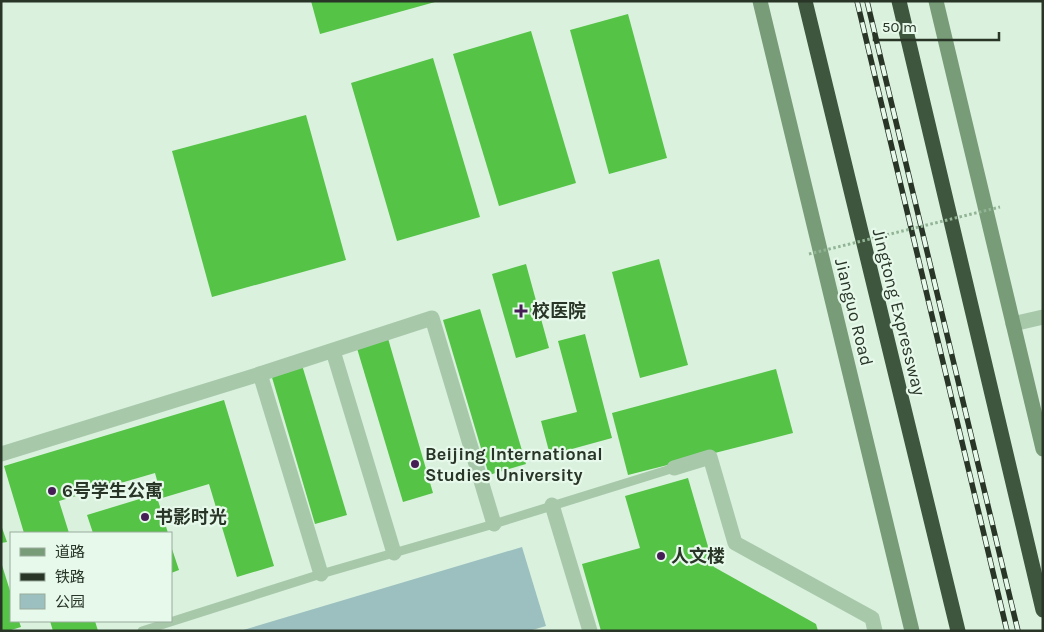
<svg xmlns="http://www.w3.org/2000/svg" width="1044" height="632" font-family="Karla,'Noto Sans SC',sans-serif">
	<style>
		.green { fill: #9bc0bf }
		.building { fill: #54c346 }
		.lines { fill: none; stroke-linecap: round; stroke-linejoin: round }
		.lane { stroke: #a7c9aa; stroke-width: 9 }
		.street { stroke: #a7c9aa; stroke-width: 15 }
		.secondary { stroke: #789c78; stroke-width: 15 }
		.highway { stroke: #3f563e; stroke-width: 15 }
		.rail-casing { stroke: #283527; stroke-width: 5.5 }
		.rail { stroke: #e6f9ea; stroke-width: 4; stroke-dasharray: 11; stroke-linecap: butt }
		.path-bridge { stroke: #91b494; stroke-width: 3; stroke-dasharray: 2.5 2.5; stroke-linecap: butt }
		.poi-dot { fill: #461e56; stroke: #e6f9ea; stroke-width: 2 }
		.labels { text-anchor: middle; stroke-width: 4.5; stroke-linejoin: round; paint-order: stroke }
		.poi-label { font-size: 18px; font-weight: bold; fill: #283527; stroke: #e6f9ea; text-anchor: start }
		.street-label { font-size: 18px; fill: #283527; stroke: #e6f9ea }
	</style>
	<rect width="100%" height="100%" fill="#daf1de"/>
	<polygon class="green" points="522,547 546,626 529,631 240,631"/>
	<g class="building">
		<polygon points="311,1 435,1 435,2 320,34"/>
		<polygon points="628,14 667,158 609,174 570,30"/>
		<polygon points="531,31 576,183 499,206 453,54"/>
		<polygon points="433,58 480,217 397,241 351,83"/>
		<polygon points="306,115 346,260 212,297 172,151"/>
		<polygon points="659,259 688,365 640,378 612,272"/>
		<polygon points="526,264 549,348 516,358 492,274"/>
		<polygon points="480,309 526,464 489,475 443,320"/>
		<polygon points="585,334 612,438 550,455 541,421 577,412 558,341"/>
		<polygon points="387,335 433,493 403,502 356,345"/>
		<polygon points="302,365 347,515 315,524 271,374"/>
		<polygon points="776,369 793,433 628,475 612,413"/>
		<polygon points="224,400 274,566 237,577 209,484 162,498 155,473 59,501 69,533 24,533 4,466"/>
		<polygon points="688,478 714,567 816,624 818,631 601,631 582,564 640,548 625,496"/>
		<polygon points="156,494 168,533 93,533 87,515"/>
		<polygon points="1,525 7,542 1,543"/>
		<polygon points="171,546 179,570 171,573"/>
		<polygon points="1,562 11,594 11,621 19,621 21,627 8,631 1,631"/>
		<polygon points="50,621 95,621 98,631 53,631"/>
	</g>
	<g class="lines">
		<polyline class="lane" points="142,631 321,574 494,524 674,468"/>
		<g class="street">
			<polyline points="1013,324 1043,317"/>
			<polyline points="333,351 394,553"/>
			<polyline points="260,374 321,574"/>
			<polyline points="1,454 260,374 432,318 494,524"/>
			<polyline points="674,468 710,457 735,543 872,618 875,631"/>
			<polyline points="552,505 590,631"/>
		</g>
		<g class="secondary">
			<polyline points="760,1 912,631"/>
			<polyline points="936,1 1043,449"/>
		</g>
		<g class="highway">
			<polyline points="805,1 958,631"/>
			<polyline points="899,1 1043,610"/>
		</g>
		<defs>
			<g id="rail">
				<polyline points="857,1 1007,631"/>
				<polyline points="867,1 1018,631"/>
			</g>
		</defs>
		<use href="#rail" class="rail-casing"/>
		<use href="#rail" class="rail"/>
		<polyline class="path-bridge" points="809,254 1000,207"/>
	</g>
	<g class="poi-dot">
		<path d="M518.5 303.5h5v5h5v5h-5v5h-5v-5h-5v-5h5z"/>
		<circle cx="415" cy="464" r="5"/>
		<circle cx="52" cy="491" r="5"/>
		<circle cx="145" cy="517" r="5"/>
		<circle cx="661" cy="556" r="5"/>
	</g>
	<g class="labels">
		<g class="poi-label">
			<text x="532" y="317">校医院</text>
			<text x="425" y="460">Beijing International<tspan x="425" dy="21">Studies University</tspan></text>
			<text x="62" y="497">6号学生公寓</text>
			<text x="155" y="523">书影时光</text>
			<text x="671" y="562">人文楼</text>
		</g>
		<g class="street-label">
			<text transform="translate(854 312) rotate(76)" y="6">Jianguo Road</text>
			<text transform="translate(899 312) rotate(76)" y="6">Jingtong Expressway</text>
		</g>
	</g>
	<rect width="1044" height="632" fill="none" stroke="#283527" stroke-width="5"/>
	<rect x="10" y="532" width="162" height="90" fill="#e6f9ea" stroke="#9aab9c"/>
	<rect x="20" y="548" width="25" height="8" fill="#789c78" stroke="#9aab9c"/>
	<text x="55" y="557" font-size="15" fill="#283527">道路</text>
	<rect x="20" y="573" width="25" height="8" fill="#283527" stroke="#9aab9c"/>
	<text x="55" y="582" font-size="15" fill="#283527">铁路</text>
	<rect x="20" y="594" width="25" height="15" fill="#9bc0bf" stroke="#9aab9c"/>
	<text x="55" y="607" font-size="15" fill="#283527">公园</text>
	<path d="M874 32v8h125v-8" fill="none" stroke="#283527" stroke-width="2.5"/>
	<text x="882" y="32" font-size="15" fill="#283527" stroke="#e6f9ea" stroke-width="4" paint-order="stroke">50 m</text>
</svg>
